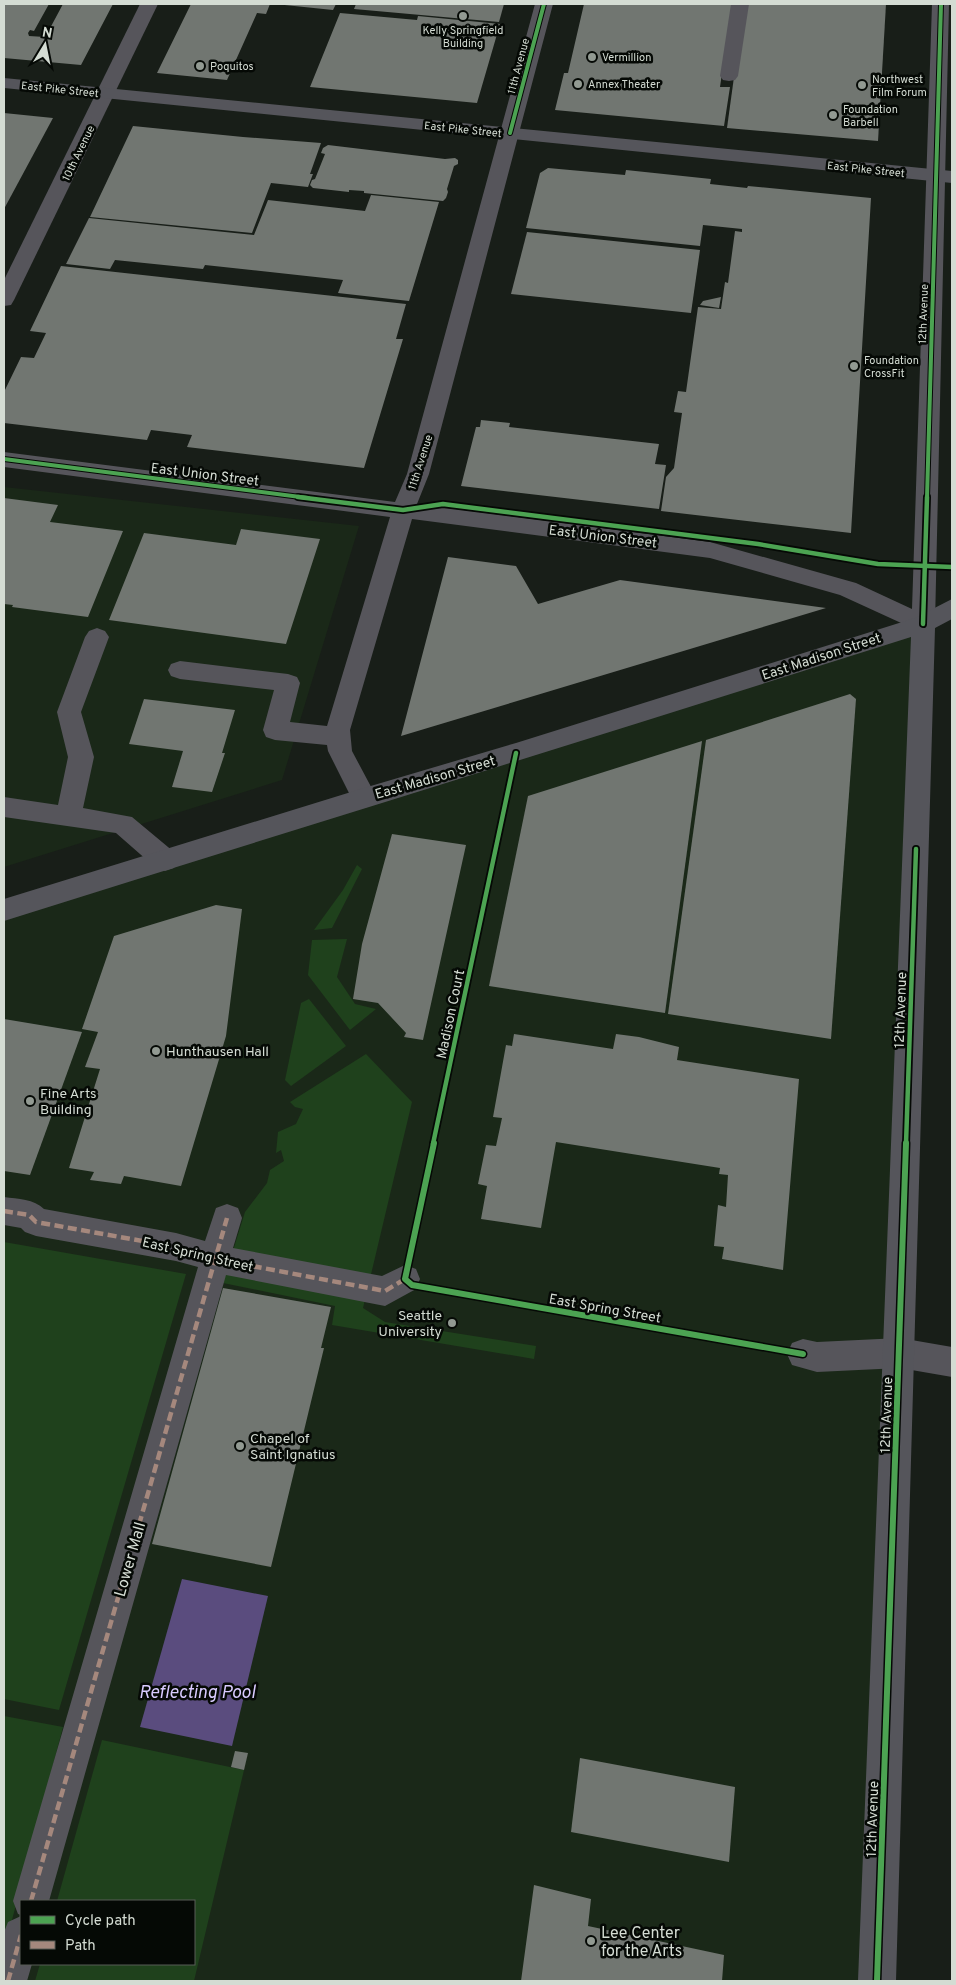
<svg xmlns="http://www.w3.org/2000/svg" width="956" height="1985" font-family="Overpass,sans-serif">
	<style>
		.built { fill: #1a2818; fill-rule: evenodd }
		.green { fill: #1f411c }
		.water { fill: #5a4c7e }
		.building { fill: #717671 }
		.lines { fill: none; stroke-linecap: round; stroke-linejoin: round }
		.minor { fill: #56555b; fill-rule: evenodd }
		.major { fill: #55555b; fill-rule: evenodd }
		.quiet { stroke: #a5887d; stroke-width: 4.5; stroke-dasharray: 9 4.5; stroke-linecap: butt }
		.cycleway-far2-casing { stroke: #050905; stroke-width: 6 }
		.cycleway-far1-casing { stroke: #050905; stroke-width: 8 }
		.cycleway-casing { stroke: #050905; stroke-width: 9 }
		.cycleway-far2 { stroke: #4ca352; stroke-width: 4 }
		.cycleway-far1 { stroke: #4ca352; stroke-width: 4.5 }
		.cycleway { stroke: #4ca352; stroke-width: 6 }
		.poi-dot { fill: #929a92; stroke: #050905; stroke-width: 2 }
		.labels { text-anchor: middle; stroke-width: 5; stroke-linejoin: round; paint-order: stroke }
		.far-poi-label { font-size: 11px; fill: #d4dcd3; stroke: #050905; text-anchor: start }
		.far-street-label { font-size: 11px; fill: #d4dcd3; stroke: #050905 }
		.street-label { font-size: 14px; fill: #d4dcd3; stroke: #050905 }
		.poi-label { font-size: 14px; fill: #d4dcd3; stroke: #050905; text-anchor: start }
		.near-street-label { font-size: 16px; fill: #d4dcd3; stroke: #050905 }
		.near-poi-label { font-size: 16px; fill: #d4dcd3; stroke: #050905; text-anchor: start }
		.near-water-label { font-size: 18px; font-style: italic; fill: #d9cbff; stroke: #050905 }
	</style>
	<rect width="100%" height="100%" fill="#181e18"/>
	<g class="built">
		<polygon points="4,487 359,526 282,780 4,867"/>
		<path d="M923 624 877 1981H4V910ZM21 1901H194V1964H21Z"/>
	</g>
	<g class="green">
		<polygon points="357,865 362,869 332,928 314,930 343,890"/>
		<polygon points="347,939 337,977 355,1004 376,1009 350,1030 308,975 312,940"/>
		<polygon points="309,999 346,1046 291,1086 285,1080 301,1003"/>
		<polygon points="366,1054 412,1102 363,1308 385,1322 536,1346 534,1359 332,1325 335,1306 223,1283 245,1212 267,1183 270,1170 284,1161 281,1150 276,1153 278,1132 296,1124 303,1109 295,1107 290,1102"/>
		<polygon points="4,1242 186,1274 59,1710 4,1699"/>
		<polygon points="4,1716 63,1727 8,1935 4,1934"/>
		<polygon points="102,1740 244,1770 194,1981 35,1981 40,1964 194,1964 194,1901 57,1901"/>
	</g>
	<polygon class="water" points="182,1579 268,1596 232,1746 140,1727"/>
	<g class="building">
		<polygon points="4,4 49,4 34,31 30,30 28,33 29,36 45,37 50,35 51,32 48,32 63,4 113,4 81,65 4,58"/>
		<polygon points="191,4 270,4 266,14 257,13 227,80 157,73"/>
		<polygon points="275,4 336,4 333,10"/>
		<polygon points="356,4 504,4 499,22 354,9"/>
		<polygon points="584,4 732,4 720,87 730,87 724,126 555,110 564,73 568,73"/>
		<polygon points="744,4 886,4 878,141 727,128"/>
		<polygon points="340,13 417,20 418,16 500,24 477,103 310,87"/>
		<polygon points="4,113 53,118 4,209"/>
		<polygon points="133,126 243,137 321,143 310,174 313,174 308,187 271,183 252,233 90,217"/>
		<polygon points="328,145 445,159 455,158 458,160 458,164 454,166 447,189 448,192 446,198 443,201 364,193 364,191 349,190 349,192 313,188 310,185 312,180 315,179 325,154 321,153 323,148"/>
		<polygon points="548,168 625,175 626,170 711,179 710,184 747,188 748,186 871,198 851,533 661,511 666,477 674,468 682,413 674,412 678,391 686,392 698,307 721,309 725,282 728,283 735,231 742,232 742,229 703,225 700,246 526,228 540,173"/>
		<polygon points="371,195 439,202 409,301 338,293 343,280 205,265 203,269 115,260 110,269 66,264 89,218 254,235 268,200 365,211"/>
		<polygon points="527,232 700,250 691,313 511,294"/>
		<polygon points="61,266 406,304 396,339 403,339 364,468 187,447 192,435 151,430 147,440 4,423 4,392 21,357 34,358 46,333 30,331"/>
		<polygon points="721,297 719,308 700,305 703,301"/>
		<polygon points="481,420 510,423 509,427 659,444 655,464 666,465 659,509 461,486 476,427 480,427"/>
		<polygon points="4,498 58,505 50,522 123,531 88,617 12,607 13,605 4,604"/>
		<polygon points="241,529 320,539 286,644 109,620 144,533 236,545"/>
		<polygon points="448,557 516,566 538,604 620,580 826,608 401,736"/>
		<polygon points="850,694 856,699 831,1039 668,1014 706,740"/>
		<polygon points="144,699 235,710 222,753 225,753 212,792 172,787 183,751 129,744"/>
		<polygon points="702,741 665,1013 489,986 528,796"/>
		<polygon points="392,834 466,845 423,1040 404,1037 406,1033 378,1003 353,999 362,944"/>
		<polygon points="216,905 242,909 226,1036 181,1186 124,1176 121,1184 90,1180 94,1172 69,1168 100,1069 85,1067 98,1032 82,1029 114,936"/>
		<polygon points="4,1019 82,1032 30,1175 4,1171"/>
		<polygon points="514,1034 613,1049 616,1034 639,1037 679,1047 677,1060 799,1079 783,1270 722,1259 724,1247 714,1246 718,1205 726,1207 728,1175 719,1174 720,1168 556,1142 541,1228 481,1219 487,1186 478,1184 486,1145 496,1146 502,1118 493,1117 506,1045 512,1046"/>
		<polygon points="223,1288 331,1307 321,1348 324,1348 271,1567 152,1544"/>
		<polygon points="235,1751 248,1753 244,1770 231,1767"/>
		<polygon points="580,1758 735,1787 729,1862 571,1832"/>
		<polygon points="534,1885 591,1899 588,1926 724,1955 722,1981 521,1981"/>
	</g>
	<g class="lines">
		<g class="minor">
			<polygon points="140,4 158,4 14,300 11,305 4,306 4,280"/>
			<polygon points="535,4 553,4 429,474 417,504 710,542 856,583 912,609 932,4 949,4 935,624 931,630 923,633 840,595 710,558 412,519 350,730 352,751 377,798 373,805 364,808 355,805 328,751 327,745 275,740 266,737 263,730 274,690 180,679 171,676 168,670 171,664 180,661 288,674 297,677 300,683 290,722 327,726 390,517 4,467 4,452 395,502 407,474"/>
			<polygon points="731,4 749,4 738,76 735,80 729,81 723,80 720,76"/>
			<polygon points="97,628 105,631 109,637 81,712 94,757 83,808 132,817 174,852 178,860 174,868 165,871 156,868 116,833 4,817 4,797 58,805 68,757 57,712 85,637 89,631"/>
			<path d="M4 1197C18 1199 34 1199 44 1209L176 1233 205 1241 216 1208 227 1204 238 1208 242 1218 233 1248 382 1276 405 1265 416 1269 420 1279 416 1289 385 1306 226 1275 49 1901H21V1915L18 1914 13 1901 198 1267 176 1261 36 1236 25 1232 21 1228 4 1225Z"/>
			<polygon points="900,1338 952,1347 952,1377 900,1368 817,1372 792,1365 787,1354 792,1343 803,1339 817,1342"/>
			<polygon points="21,1916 21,1964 32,1964 27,1981 4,1981 4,1932 8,1922"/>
		</g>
		<g class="major">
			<polygon points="4,78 952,171 952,183 4,88"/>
			<path d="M952 599V619L935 628 896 1981H858L911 637C609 733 306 826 4 921V899L364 788 516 743 915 618Z"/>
		</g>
		<g class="quiet">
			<polyline points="4,1211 29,1215 36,1222 176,1247 236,1263 385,1291 405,1279"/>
			<polyline points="31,1901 227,1218"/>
			<polyline points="8,1981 21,1935"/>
		</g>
		<defs>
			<g id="cycleway-far2">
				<polyline points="510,133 544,4"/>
				<polyline points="4,459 308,498"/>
				<polyline points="927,498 941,4"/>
			</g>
			<g id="cycleway-far1">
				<polyline points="298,497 403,510 443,504 758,544 878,564 952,567"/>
				<polyline points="923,624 927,497"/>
				<polyline points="433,1144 516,753"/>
				<polyline points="906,1144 916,849"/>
			</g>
			<g id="cycleway">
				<polyline points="434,1143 405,1279 412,1285 803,1354"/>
				<polyline points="877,1981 906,1143"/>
			</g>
		</defs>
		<use href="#cycleway-far2" class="cycleway-far2-casing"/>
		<use href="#cycleway-far1" class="cycleway-far1-casing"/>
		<use href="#cycleway" class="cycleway-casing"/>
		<use href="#cycleway-far2" class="cycleway-far2"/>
		<use href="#cycleway-far1" class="cycleway-far1"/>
		<use href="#cycleway" class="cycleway"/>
	</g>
	<g class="poi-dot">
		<circle cx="463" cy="16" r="5"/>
		<circle cx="592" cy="57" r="5"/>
		<circle cx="200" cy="66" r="5"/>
		<circle cx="578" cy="84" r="5"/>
		<circle cx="862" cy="85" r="5"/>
		<circle cx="833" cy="115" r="5"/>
		<circle cx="854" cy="366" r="5"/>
		<circle cx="156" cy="1051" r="5"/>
		<circle cx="30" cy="1101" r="5"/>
		<circle cx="452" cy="1323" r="5"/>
		<circle cx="240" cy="1446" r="5"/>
		<circle cx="591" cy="1941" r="5"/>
	</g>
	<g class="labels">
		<g class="far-poi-label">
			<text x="463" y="34" text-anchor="middle">Kelly Springfield<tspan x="463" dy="13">Building</tspan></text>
			<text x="602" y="61">Vermillion</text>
			<text x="210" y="70">Poquitos</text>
			<text x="872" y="83">Northwest<tspan x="872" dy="13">Film Forum</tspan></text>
			<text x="588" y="88">Annex Theater</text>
			<text x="843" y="113">Foundation<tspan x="843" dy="13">Barbell</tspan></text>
			<text x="864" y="364">Foundation<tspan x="864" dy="13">CrossFit</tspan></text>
		</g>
		<g class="far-street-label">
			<text transform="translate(518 66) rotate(-75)" y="4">11th Avenue</text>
			<text transform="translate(60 89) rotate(6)" y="4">East Pike Street</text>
			<text transform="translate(463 129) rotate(6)" y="4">East Pike Street</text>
			<text transform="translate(78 153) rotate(-64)" y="4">10th Avenue</text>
			<text transform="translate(866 169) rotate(6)" y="4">East Pike Street</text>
			<text transform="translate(923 314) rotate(-88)" y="4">12th Avenue</text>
			<text transform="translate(420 462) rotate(-72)" y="4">11th Avenue</text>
		</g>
		<g class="street-label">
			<text transform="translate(205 474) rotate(7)" y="5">East Union Street</text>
			<text transform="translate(603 536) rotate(7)" y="5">East Union Street</text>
			<text transform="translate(821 656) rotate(-18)" y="5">East Madison Street</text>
			<text transform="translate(435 777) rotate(-16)" y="5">East Madison Street</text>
			<text transform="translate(900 1010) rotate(-88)" y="5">12th Avenue</text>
			<text transform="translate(450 1014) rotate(-78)" y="5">Madison Court</text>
			<text transform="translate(198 1254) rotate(13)" y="5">East Spring Street</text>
			<text transform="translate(605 1308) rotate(10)" y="5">East Spring Street</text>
			<text transform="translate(886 1415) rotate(-88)" y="5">12th Avenue</text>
			<text transform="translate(872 1819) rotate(-88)" y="5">12th Avenue</text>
		</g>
		<g class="poi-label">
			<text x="166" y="1056">Hunthausen Hall</text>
			<text x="40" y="1098">Fine Arts<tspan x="40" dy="16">Building</tspan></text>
			<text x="442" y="1320" text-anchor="end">Seattle<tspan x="442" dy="16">University</tspan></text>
			<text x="250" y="1443">Chapel of<tspan x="250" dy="16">Saint Ignatius</tspan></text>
		</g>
		<g class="near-street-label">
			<text transform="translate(129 1559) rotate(-74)" y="6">Lower Mall</text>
		</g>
		<g class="near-poi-label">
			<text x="601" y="1938">Lee Center<tspan x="601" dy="18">for the Arts</tspan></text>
		</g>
		<g class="near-water-label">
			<text x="197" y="1698">Reflecting Pool</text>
		</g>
	</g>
	<rect width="956" height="1985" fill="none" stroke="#d4dcd3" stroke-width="10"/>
	<rect x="20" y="1900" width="175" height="65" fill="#050905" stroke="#585d57"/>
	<rect x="30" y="1916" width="25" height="8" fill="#4ca352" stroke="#585d57"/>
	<text x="65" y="1925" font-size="15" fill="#d4dcd3">Cycle path</text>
	<rect x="30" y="1941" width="25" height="8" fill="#a5887d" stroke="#585d57"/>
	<text x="65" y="1950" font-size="15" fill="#d4dcd3">Path</text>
	<g transform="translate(45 45) rotate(10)" stroke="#050905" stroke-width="4" paint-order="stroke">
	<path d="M0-4L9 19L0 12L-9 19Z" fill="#d4dcd3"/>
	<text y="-8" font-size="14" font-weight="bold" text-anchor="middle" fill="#d4dcd3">N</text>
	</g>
</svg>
